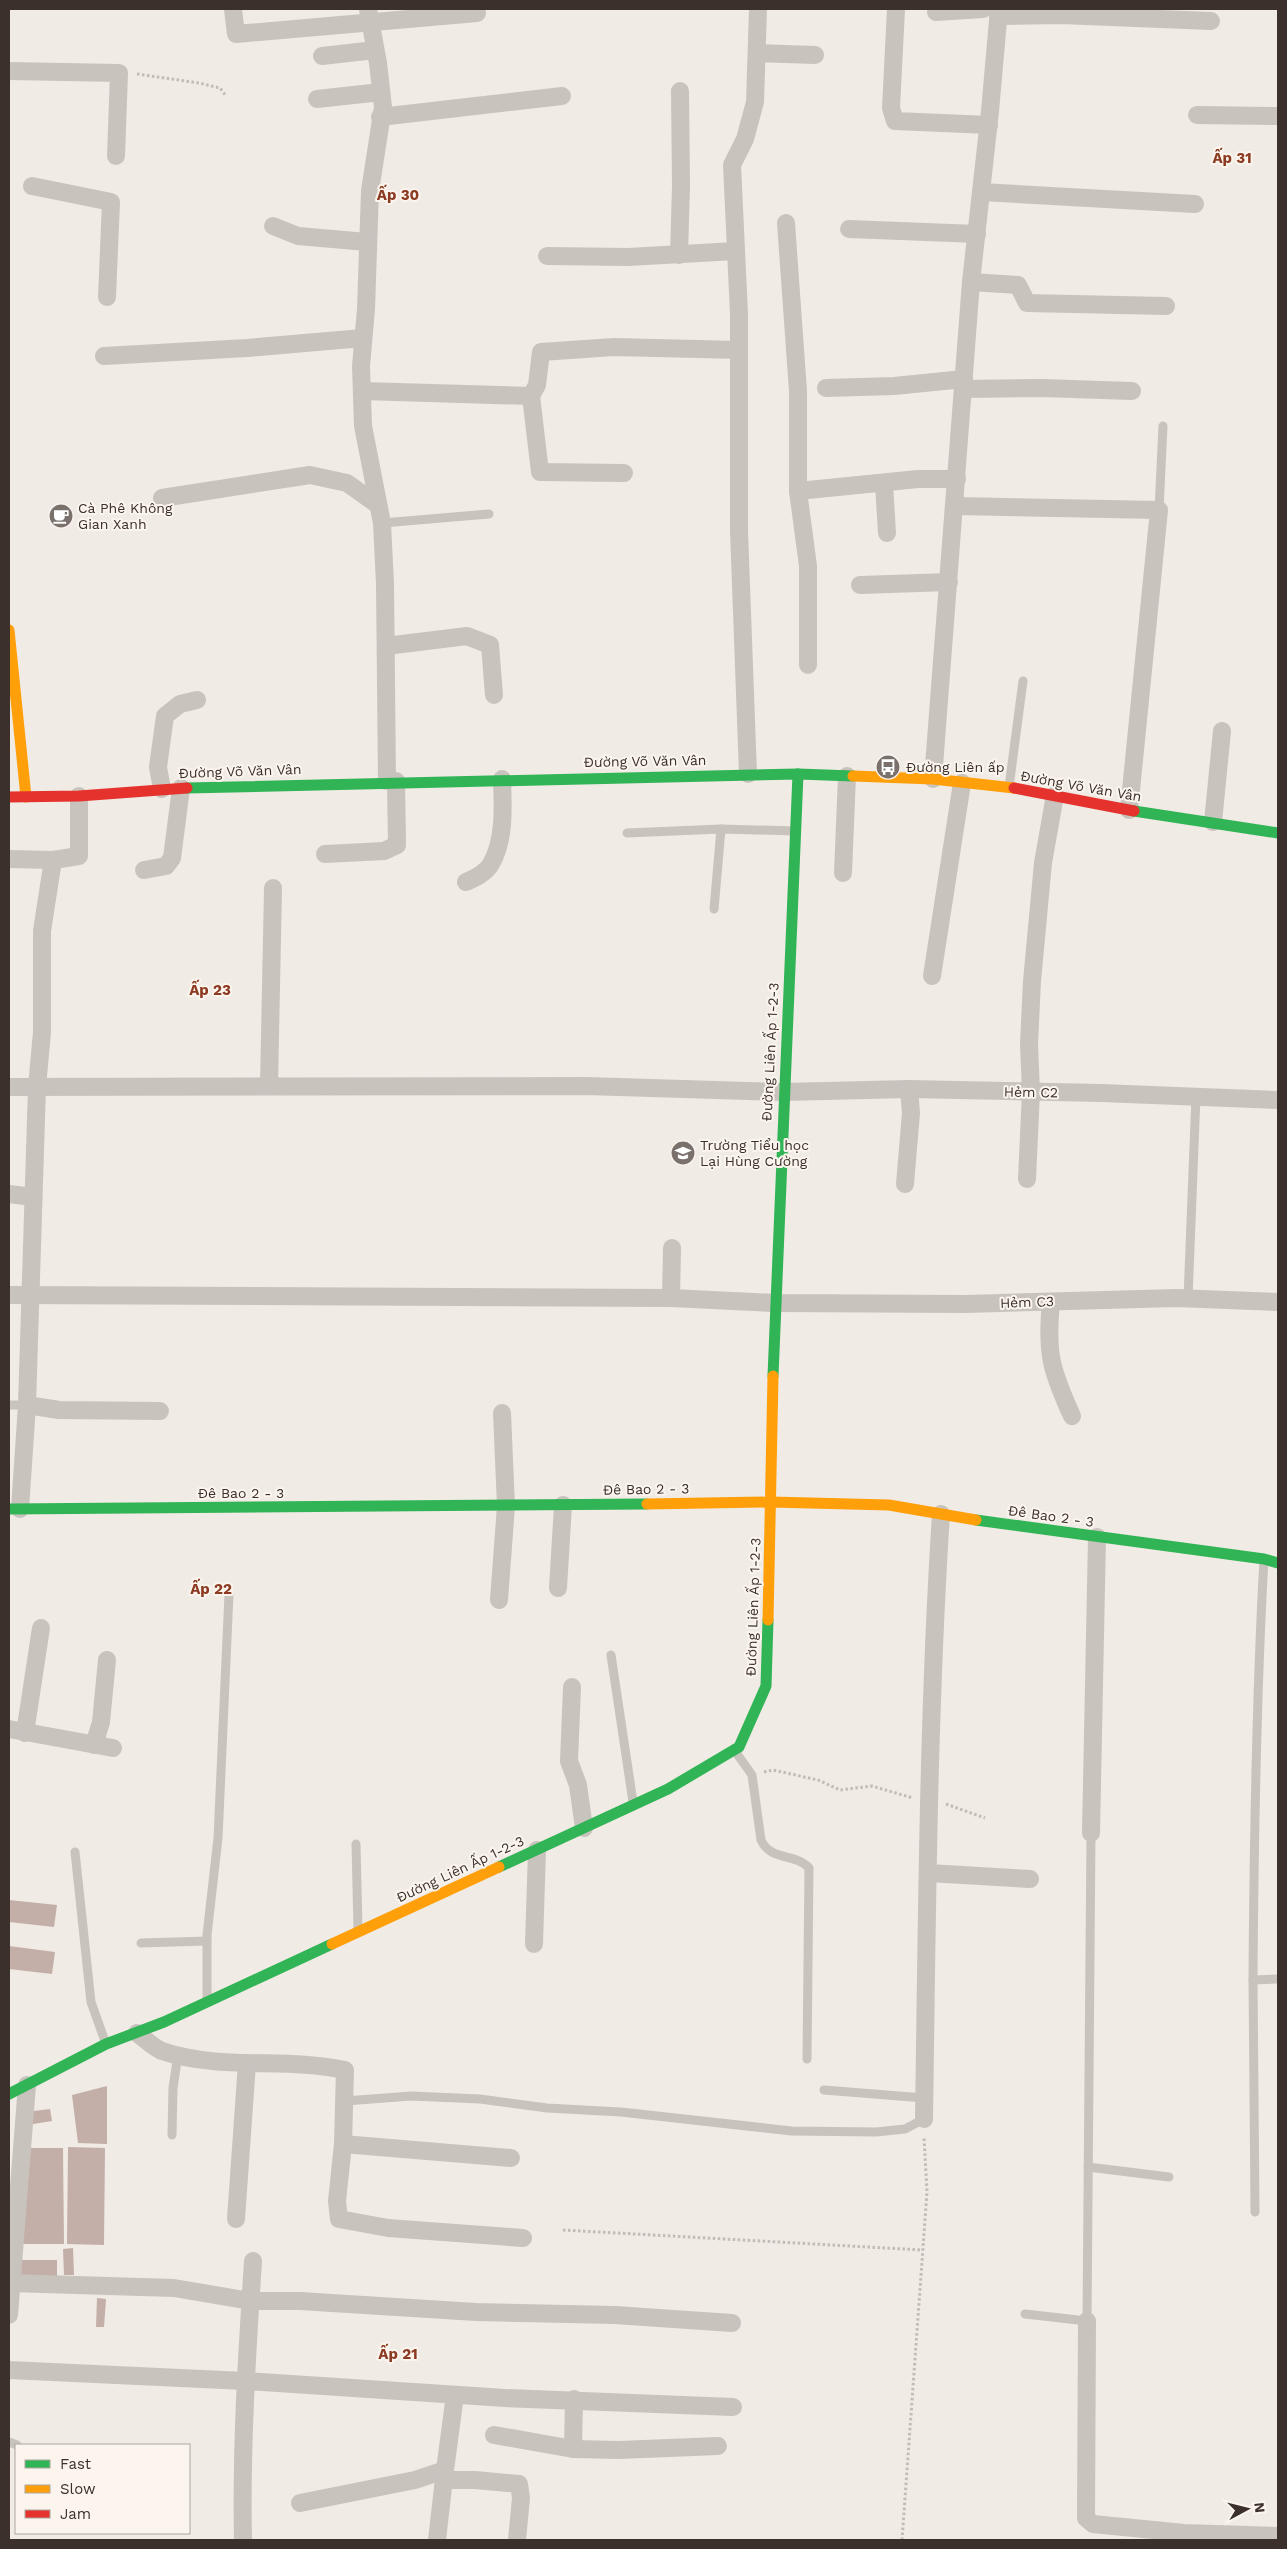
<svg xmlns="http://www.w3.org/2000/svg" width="1287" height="2549" font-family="'Work Sans',sans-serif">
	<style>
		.building { fill: #c3afa7 }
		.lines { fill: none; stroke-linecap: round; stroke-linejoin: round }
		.path { stroke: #c2bbb6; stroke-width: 3; stroke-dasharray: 2.5 2.5; stroke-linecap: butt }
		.lane { stroke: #c9c3be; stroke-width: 9 }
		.street { stroke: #c9c3be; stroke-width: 18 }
		.fast { stroke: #30b455; stroke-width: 11 }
		.slow { stroke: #ff9f0a; stroke-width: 11 }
		.jam { stroke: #e5322d; stroke-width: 11 }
		.labels { text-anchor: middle; stroke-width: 4; stroke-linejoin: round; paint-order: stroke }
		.poi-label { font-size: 14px; fill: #3b302b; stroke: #fbf5ee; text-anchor: start }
		.street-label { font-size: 14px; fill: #3b302b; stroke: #fbf5ee }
		.neighbourhood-label { font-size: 15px; font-weight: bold; fill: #8c3b22; stroke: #fbf5ee }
	</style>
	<rect width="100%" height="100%" fill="#f0ebe5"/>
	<g class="building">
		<polygon points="9,1900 57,1905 54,1927 9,1922"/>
		<polygon points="9,1946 55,1952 52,1974 9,1969"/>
		<polygon points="107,2086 107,2144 78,2143 72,2095"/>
		<polygon points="50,2109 52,2121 27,2125 25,2112"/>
		<polygon points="68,2147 105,2148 104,2245 67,2244"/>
		<polygon points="23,2148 63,2148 64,2244 21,2244"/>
		<polygon points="73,2248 74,2275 64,2275 63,2249"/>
		<rect x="16" y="2260" width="41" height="16"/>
		<polygon points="97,2298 106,2299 104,2327 96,2327"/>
	</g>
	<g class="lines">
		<g class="path">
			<polyline points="137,74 199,83 220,88 226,96"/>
			<polyline points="764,1772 773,1770 818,1780 840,1790 872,1786 913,1798"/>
			<polyline points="946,1804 985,1818"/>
			<polyline points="563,2230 922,2250"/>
			<polyline points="902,2540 927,2192 924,2137"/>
		</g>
		<g class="lane">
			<polyline points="1159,510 1163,426"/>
			<polyline points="382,523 489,514"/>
			<polyline points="1009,787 1023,681"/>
			<polyline points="627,833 721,829 795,831"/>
			<polyline points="714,909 721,829"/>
			<polyline points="1188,1298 1196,1096"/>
			<polyline points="9,1405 27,1405"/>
			<polyline points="611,1655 633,1802"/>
			<path d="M735 1751 752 1775 761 1840C770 1861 796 1853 809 1868L807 2059"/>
			<polyline points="356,1844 358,1930"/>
			<polyline points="75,1852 91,2002 106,2044"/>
			<polyline points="141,1943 207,1941"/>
			<polyline points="1253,1980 1278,1979"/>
			<polyline points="207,2000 207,1935 218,1838 229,1594"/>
			<polyline points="824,2090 924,2098"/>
			<polyline points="345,2101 411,2096 480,2099 547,2108 621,2112 792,2131 876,2132 905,2129 924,2119"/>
			<polyline points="172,2135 173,2088 178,2054"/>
			<polyline points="1088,2167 1169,2177"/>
			<path d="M1255 2212C1255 2134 1253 2056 1253 1978 1254 1838 1256 1699 1264 1559"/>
			<polyline points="1025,2314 1087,2321 1091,1833"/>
			<polyline points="9,2442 17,2445"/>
		</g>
		<g class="street">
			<polyline points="233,9 236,34 477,13"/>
			<polyline points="368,9 378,63 383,107 370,191 366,309 361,366 363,426 382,523 385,584 387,781"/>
			<polyline points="896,9 891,108 895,121 989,125"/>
			<polyline points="936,12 983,9"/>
			<polyline points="998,16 1061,15 1211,21"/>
			<polyline points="758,53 815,55"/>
			<polyline points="322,56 375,50"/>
			<polyline points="9,71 119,73 116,156"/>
			<polyline points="317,99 381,92"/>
			<polyline points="1197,115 1278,116"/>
			<polyline points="380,117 562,96"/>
			<polyline points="32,186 111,202 107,297"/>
			<polyline points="981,192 1195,204"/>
			<polyline points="786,223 798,391 798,491 808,566 808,665"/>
			<polyline points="273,226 298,236 367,242"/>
			<polyline points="849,229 977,234"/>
			<polyline points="679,255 681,186 680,91"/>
			<polyline points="547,256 628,257 736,251"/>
			<polyline points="971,282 1018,285 1027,303 1166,306"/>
			<polyline points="104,356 247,348 363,338"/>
			<polyline points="826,388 894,386 964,379"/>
			<polyline points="963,389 1042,388 1132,391"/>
			<polyline points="362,391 531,396"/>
			<polyline points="624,473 540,472 531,396 537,385 541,352 614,347 739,350"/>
			<polyline points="884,484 887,533"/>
			<polyline points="798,491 918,479 957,479"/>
			<polyline points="162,498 310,475 347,483 378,505"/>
			<polyline points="955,506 1159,510 1129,810"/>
			<polyline points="860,585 949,582"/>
			<polyline points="386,646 467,636 490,645 494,695"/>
			<polyline points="748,774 739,531 739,314 732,165 745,139 755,102 758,9"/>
			<polyline points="933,779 971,282 990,111 999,9"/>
			<polyline points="162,789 158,767 165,716 180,704 197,700"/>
			<polyline points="1213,822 1222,731"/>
			<polyline points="325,854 384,851 397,845 396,781"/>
			<polyline points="9,859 53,860"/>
			<polyline points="144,870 166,866 172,858 181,788"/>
			<polyline points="843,873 847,776"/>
			<path d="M466 882C475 878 486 873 491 864 505 840 503 806 502 779"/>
			<polyline points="932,976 962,783"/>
			<polyline points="269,1086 273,888"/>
			<polyline points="9,1087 586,1086 783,1092 909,1089 1101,1093 1278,1100"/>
			<polyline points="1027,1179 1031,1092 1029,1044 1032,981 1043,863 1055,795"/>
			<polyline points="905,1184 911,1113 909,1089"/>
			<polyline points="9,1194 33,1197"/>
			<polyline points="9,1295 671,1298 775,1303 965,1304 1176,1298 1278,1302"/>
			<polyline points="671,1298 672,1248"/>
			<path d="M1051 1302C1046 1353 1051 1370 1072 1416"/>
			<polyline points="27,1405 59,1410 160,1411"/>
			<polyline points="20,1509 27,1405 37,1087 42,1032 42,931 53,860 79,856 79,796"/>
			<polyline points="558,1588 563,1505"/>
			<polyline points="499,1600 506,1506 502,1413"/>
			<polyline points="572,1687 569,1761 578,1785 584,1828"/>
			<polyline points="9,1729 113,1748"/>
			<polyline points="25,1733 41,1628"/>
			<polyline points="94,1745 101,1722 107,1660"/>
			<polyline points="1091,1833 1097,1537"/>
			<polyline points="928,1873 1030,1879"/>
			<polyline points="534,1944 537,1850"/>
			<path d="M137 2033C145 2039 154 2048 162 2051 221 2071 285 2057 345 2070L343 2144 337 2201 339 2219 388 2228 523 2238"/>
			<path d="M924 2119C927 1917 928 1715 941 1514"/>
			<polyline points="343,2144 511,2158"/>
			<polyline points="236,2219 247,2063"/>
			<polyline points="10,2283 174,2288 250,2301 300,2301 476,2312 615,2315 732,2323"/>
			<polyline points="9,2315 27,2085"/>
			<polyline points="1087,2321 1086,2518 1093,2524 1184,2533 1278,2536"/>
			<polyline points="9,2370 245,2381 505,2398 733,2407"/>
			<polyline points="494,2435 573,2449 619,2450 718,2446"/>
			<polyline points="573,2449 574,2399"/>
			<polyline points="444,2480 475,2480 519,2484 521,2498 517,2540"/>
			<polyline points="300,2503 415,2480 445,2470 455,2395"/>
			<path d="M243 2540C241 2447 247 2354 253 2261"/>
			<polyline points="437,2540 445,2470"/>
		</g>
		<g class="fast">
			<polyline points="187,788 798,774 853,776"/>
			<polyline points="1134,811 1278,833"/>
			<polyline points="773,1376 798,774"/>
			<polyline points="9,1509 647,1504"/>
			<polyline points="976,1520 1264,1559 1278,1563"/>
			<polyline points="499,1867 668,1789 739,1747 766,1686 768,1620"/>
			<polyline points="9,2094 106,2044 164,2022 332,1944"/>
		</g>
		<g class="slow">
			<polyline points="9,630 26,797"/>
			<polyline points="853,776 933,779 1014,788"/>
			<polyline points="647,1504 771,1502 889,1505 976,1520"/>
			<polyline points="768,1620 773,1376"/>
			<polyline points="332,1944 499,1867"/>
		</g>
		<g class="jam">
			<polyline points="1014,788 1134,811"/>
			<polyline points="9,797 79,796 187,788"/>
		</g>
	</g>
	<defs>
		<symbol id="cafe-disc" viewBox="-11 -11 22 22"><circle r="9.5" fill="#7a716c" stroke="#fbf5ee"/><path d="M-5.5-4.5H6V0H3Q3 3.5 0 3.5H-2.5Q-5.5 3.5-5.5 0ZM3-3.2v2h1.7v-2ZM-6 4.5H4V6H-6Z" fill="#fff"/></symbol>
		<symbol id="bus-disc" viewBox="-11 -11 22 22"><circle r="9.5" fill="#7a716c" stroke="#fbf5ee"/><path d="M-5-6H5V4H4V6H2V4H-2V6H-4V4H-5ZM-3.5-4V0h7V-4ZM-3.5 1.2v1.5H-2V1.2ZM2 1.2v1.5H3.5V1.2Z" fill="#fff"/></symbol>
		<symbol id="school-disc" viewBox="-11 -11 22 22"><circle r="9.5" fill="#7a716c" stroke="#fbf5ee"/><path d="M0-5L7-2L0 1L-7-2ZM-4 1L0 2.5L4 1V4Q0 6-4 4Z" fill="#fff"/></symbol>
	</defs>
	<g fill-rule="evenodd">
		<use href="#cafe-disc" x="47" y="502" width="28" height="28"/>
		<use href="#bus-disc" x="874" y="753" width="28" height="28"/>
		<use href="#school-disc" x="669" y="1139" width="28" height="28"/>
	</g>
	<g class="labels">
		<g class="poi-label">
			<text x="78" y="513">Cà Phê Không<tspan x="78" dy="16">Gian Xanh</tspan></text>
			<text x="906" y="772">Đường Liên ấp</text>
			<text x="700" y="1150">Trường Tiểu học<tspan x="700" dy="16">Lại Hùng Cường</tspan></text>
		</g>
		<g class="street-label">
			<text transform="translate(645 761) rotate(-1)" y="5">Đường Võ Văn Vân</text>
			<text transform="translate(240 771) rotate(-2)" y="5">Đường Võ Văn Vân</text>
			<text transform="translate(1081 786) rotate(10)" y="5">Đường Võ Văn Vân</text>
			<text transform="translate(770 1052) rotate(-87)" y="5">Đường Liên Ấp 1-2-3</text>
			<text transform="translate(1031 1092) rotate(1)" y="5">Hẻm C2</text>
			<text transform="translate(1027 1302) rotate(-2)" y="5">Hẻm C3</text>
			<text transform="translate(646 1489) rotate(-1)" y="5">Đê Bao 2 - 3</text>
			<text x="241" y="1498">Đê Bao 2 - 3</text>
			<text transform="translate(1051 1516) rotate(8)" y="5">Đê Bao 2 - 3</text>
			<text transform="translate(753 1607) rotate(-88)" y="5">Đường Liên Ấp 1-2-3</text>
			<text transform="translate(460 1869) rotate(-25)" y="5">Đường Liên Ấp 1-2-3</text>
		</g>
		<g class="neighbourhood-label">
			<text x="1232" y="163">Ấp 31</text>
			<text x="398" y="200">Ấp 30</text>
			<text x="210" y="995">Ấp 23</text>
			<text x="211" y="1594">Ấp 22</text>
			<text x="398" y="2359">Ấp 21</text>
		</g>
	</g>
	<rect width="1287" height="2549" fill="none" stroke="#3b302b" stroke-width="20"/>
	<rect x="15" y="2444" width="175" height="90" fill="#fbf5ee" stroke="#aea6a0"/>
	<rect x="25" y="2460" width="25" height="8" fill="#30b455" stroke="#aea6a0"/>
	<text x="60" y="2469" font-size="15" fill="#3b302b">Fast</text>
	<rect x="25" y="2485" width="25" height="8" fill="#ff9f0a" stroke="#aea6a0"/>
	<text x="60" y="2494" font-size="15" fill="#3b302b">Slow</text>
	<rect x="25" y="2510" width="25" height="8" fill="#e5322d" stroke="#aea6a0"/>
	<text x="60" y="2519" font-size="15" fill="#3b302b">Jam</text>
	<g transform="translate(1247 2509) rotate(83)" stroke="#fbf5ee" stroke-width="4" paint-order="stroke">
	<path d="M0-4L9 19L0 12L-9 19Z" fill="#3b302b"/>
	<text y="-8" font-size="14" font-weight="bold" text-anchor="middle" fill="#3b302b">N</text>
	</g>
</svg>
